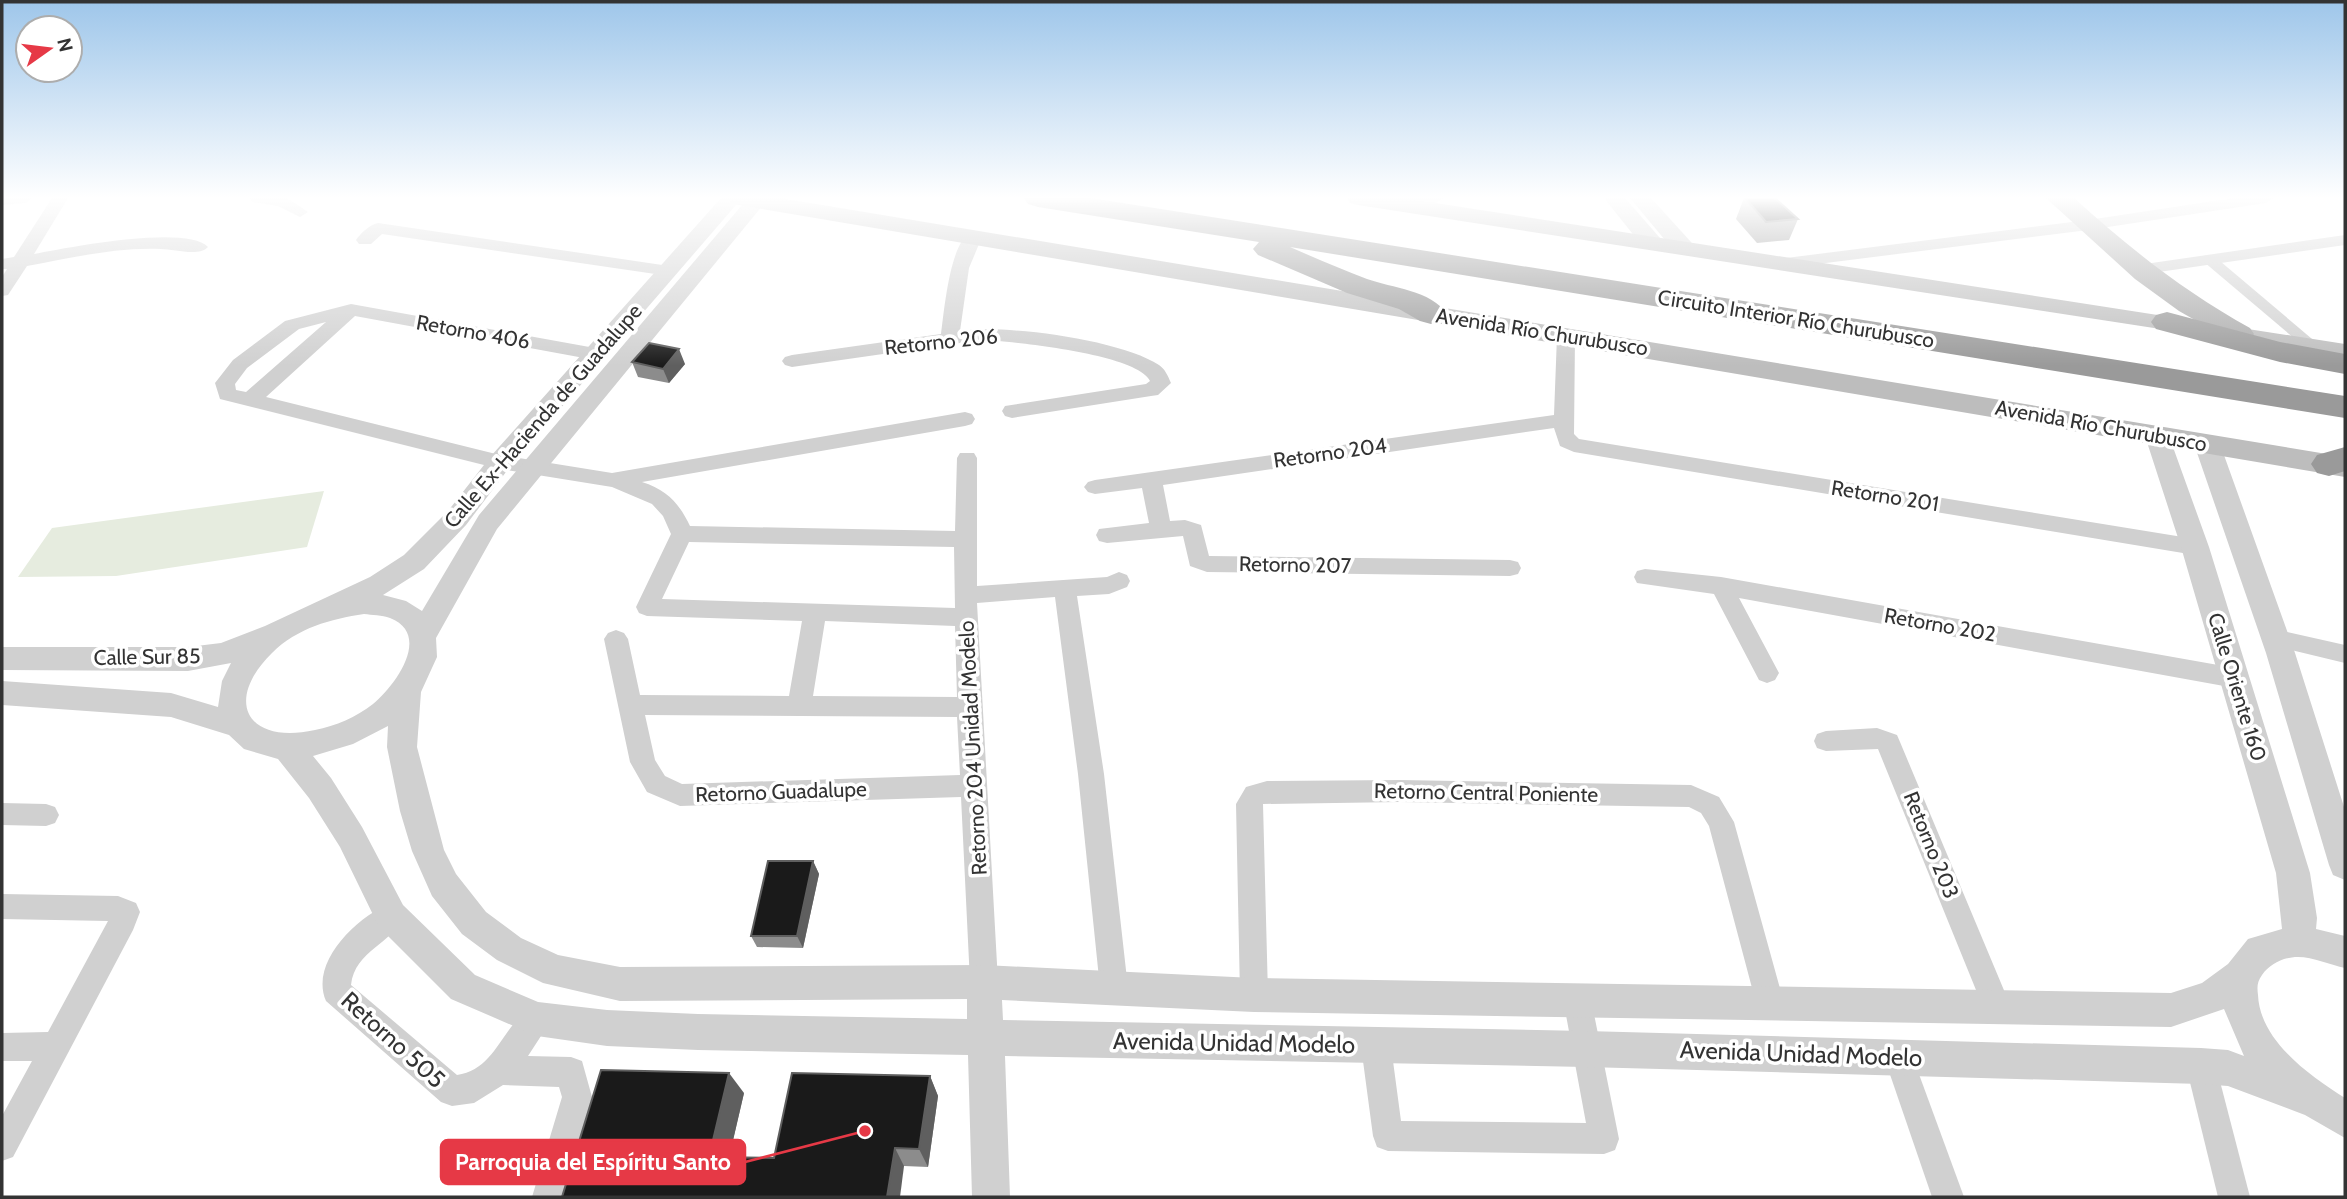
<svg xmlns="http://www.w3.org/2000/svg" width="2347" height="1199" font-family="Cabin,sans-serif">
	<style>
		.green { fill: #e6ecdf }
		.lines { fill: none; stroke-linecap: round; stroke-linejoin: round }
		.pedestrian { fill: #d0d0d0; fill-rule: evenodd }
		.minor { fill: #d0d0d0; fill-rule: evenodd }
		.tertiary { fill: #d0d0d0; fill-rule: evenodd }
		.secondary { fill: #bdbdbd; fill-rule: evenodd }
		.primary { fill: #ababab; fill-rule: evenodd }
		.motorway { fill: #9a9a9a; fill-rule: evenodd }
		.wall { fill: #8c8c8c }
		.shaded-wall { fill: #5f5f5f }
		.building { fill: #1a1a1a; stroke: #5f5f5f; stroke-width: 2 }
		.labels { text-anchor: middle; stroke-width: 7; stroke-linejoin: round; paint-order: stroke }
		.street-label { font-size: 21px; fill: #333; stroke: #fff }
		.near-street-label { font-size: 24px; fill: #333; stroke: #fff }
		.leader { fill: none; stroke: #e63946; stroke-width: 2.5 }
		.callout-dot { fill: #e63946; stroke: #fff; stroke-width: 2.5 }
		.callout { fill: #e63946; stroke: #e63946; stroke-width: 2.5 }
		.callout-label { font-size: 23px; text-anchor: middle; font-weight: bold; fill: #fff }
	</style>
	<rect width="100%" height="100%" fill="#fff"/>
	<polygon class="green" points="324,491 307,547 116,576 18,577 52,528"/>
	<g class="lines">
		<polygon class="pedestrian" points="2209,255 2214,256 2318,344 2320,347 2318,350 2308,350 2204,262 2204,256"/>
		<g class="minor">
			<polygon points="2,198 33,198 25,203 2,205"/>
			<path d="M52 198H68L34 254C65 248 187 224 208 247 199 257 174 249 161 249 116 247 71 258 27 266L8 295 2 296V277L7 269H2V259L14 257Z"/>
			<polygon points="250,198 287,198 308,212 300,217 278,206 252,202"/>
			<polygon points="1381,198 1444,198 1436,203 1387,207 1381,206 1379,202"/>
			<polygon points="2234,198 2274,198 2266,203 2088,230 1786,268 1777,263 1786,258 2088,220"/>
			<path d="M378 223 669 266 678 271 669 276 382 234 371 244H359L356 240C361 233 369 225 378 223Z"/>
			<path d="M973 232 982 237 969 268 960 331C1006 324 1121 340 1159 365 1165 369 1168 376 1171 383L1158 395 1151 396 1012 418 1005 416 1002 411 1005 406 1146 384 1150 381C1138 354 1011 341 981 340L792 367 785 365 782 361 785 357 792 355 941 334C944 313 950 237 973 232Z"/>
			<polygon points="2345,235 2345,245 2138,275 2129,270 2138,265"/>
			<path d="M351 304 595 348 602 350 605 354 602 358 595 360 355 316 266 397 500 455 612 473 965 412 972 414 975 419 972 424 965 426 642 482C667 490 679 503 690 526L955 531 957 458 960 453H974L977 458V586L1107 577 1119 572 1127 575 1130 581 1127 587 1109 594 1077 596 1104 774 1128 988 1124 998 1114 1002 1104 998 1100 988 1078 774 1055 597 977 603 998 982 994 992 984 996 974 992 970 982 961 797 680 806 647 792 630 762 604 639 608 633 616 630 624 633 628 639 640 695 789 696 802 621 647 616 639 613 636 607 671 534 663 516 652 504 612 487 500 469 220 399 215 383 233 360 285 321ZM326 322 246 392 236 390 235 384 247 368 299 329ZM689 542 954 547 955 608 662 599ZM825 621 955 626 957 697 813 696ZM645 715 957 717 960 775 682 784 665 776 655 760Z"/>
			<polygon points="1566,330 1575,336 1574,434 1579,439 2195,539 2203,541 2206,547 2203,553 2195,555 1574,452 1560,446 1554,428 1163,485 1170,521 1185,520 1201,525 1209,556 1510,560 1518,562 1521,568 1518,574 1510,576 1207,572 1190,566 1183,536 1107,543 1099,541 1096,535 1099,529 1149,523 1142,488 1095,494 1088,492 1084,487 1088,482 1095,480 1554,415 1557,336"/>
			<polygon points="1645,569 1721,577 2235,668 2243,671 2247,678 2243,685 2235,688 1739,598 1779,673 1775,680 1767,683 1759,680 1714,594 1637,583 1634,577 1637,571"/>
			<polygon points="2278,630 2345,645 2345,663 2270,645 2266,639 2270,633"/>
			<polygon points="1877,728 1897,735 1900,742 2011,1007 2007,1017 1997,1021 1987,1017 1878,749 1826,751 1817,748 1814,741 1817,734 1826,731"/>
			<polygon points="1400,780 1691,785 1719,797 1734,822 1784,1003 1780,1013 1770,1017 1760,1013 1756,1003 1709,826 1701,813 1689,807 1400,802 1263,804 1268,995 1264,1005 1254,1009 1244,1005 1240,995 1236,804 1246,787 1267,781"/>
			<polygon points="2,803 46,804 55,807 59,815 55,823 46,826 2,825"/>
			<polygon points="2,894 118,896 136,903 140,912 133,930 13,1157 2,1161 2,1116 32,1061 2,1061 2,1033 48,1032 108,921 2,919"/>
			<path d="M391 903 401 907 405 916C392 944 355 950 351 985L457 1075C498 1070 503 1019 537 1005L547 1009 552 1019 528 1056 571 1057 582 1061 592 1097 564 1197H532L562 1097 559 1087 503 1085 474 1103 452 1106 441 1102 326 1001C309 962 358 916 391 903Z"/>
			<polygon points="1577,985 1587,989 1591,999 1619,1139 1615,1150 1604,1154 1388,1151 1377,1147 1373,1136 1361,1046 1366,1036 1376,1031 1386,1036 1391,1046 1401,1121 1586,1123 1563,999 1567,989"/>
			<polygon points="1899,1042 1909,1047 1964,1197 1932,1197 1884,1057 1889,1047"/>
			<polygon points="2201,1051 2212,1055 2216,1066 2250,1197 2218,1197 2186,1066 2190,1055"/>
		</g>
		<g class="tertiary">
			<path d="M721 198H742L509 468 466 525 424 569 383 595 406 601 422 611 479 515 748 198H764L766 201 763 205 497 529 436 638 437 657 421 692 417 747 444 850 456 874 486 912 521 938 558 955 620 967 984 965 1254 978 2171 993 2202 983 2228 964 2248 939 2282 929 2276 873 2181 547 2145 436 2148 430 2157 427 2166 430 2169 436 2209 547 2310 873 2317 918 2316 929 2345 936V968C2331 965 2313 957 2298 957 2283 957 2270 964 2262 975 2257 982 2257 987 2258 995 2260 1041 2310 1076 2345 1098V1138L2305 1115 2228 1086 2201 1084 1586 1067 1005 1056 1010 1197H972L968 1055 698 1050 607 1046 537 1036 451 999 379 927 340 847 309 798 278 759 244 749 229 735 171 717 2 705V681L171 693 218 707 222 681 231 663 188 671 2 670V647H188L221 643 265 626 370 577 404 555 448 511 491 456ZM364 614C372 615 382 615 390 618 433 635 394 687 373 704 356 717 336 726 315 730 247 745 223 701 272 653 297 628 331 619 364 614ZM388 726 387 747 400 811 412 851 432 896 462 934 497 960 543 983 620 1001 967 999V1019L698 1014 607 1010 538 1002 475 975 403 905 362 827 331 778 313 756 353 744ZM1002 1000 1254 1012 2171 1027 2224 1009 2244 1056 2228 1050 2201 1048 1586 1031 1003 1020Z"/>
			<polygon points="1604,198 1625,198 1660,238 1663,243 1660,248 1644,248"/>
			<polygon points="1630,198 1651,198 1691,242 1694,247 1691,252 1675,252"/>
			<polygon points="2207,435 2216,438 2220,444 2295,653 2345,810 2345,880 2333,875 2329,865 2266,653 2194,444 2198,438"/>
		</g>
		<g class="secondary">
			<polygon points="727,198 780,198 2345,457 2345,477 739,205 731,203"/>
			<polygon points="1347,198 1403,198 2345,344 2345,360 2167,330 1358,205 1350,203"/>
		</g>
		<path class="primary" d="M2046 198H2074C2129 248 2185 292 2250 328L2254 334 2250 340 2240 343 2230 340 2179 311 2135 279Z"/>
		<g class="motorway">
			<path d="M1024 198H1091L2345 396V418L1290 247C1315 258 1341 269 1367 279 1392 288 1431 290 1447 314L1442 321 1431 324 1420 321 1399 309 1347 293 1258 255 1253 249 1259 242 1038 207 1028 204Z"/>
			<polygon points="2167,312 2280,342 2345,354 2345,374 2280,362 2156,329 2151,322 2156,315"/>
			<polygon points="2345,447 2345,471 2329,476 2317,473 2311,464 2317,455"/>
		</g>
	</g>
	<g class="wall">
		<polygon points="1744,198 1798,219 1789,240 1757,243 1736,219"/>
		<polygon points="632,362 685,364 669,383 638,377"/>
		<polygon points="813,861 819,874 803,948 757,947 751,936"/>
		<polygon points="930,1076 938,1096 928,1167 904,1166 562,1197 744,1093 729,1157 774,1158"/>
	</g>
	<g class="shaded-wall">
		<polygon points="679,349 685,364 669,383 663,369"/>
		<polygon points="813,861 819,874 803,948 797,936"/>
		<polygon points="729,1073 744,1093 725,1175 709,1157"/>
		<polygon points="930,1076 938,1096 928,1167 919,1149"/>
		<polygon points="895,1148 904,1166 900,1197 887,1197"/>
	</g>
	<g class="building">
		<polygon points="1745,198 1775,198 1798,219 1766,222"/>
		<polygon points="649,343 679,349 663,369 632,362"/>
		<polygon points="768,861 813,861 797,936 751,936"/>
		<polygon points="601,1070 729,1073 709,1157 774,1158 792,1073 930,1076 919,1149 895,1148 887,1197 562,1197"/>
	</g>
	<linearGradient id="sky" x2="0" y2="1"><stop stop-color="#9ec6ea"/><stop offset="0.54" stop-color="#fff"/><stop offset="1" stop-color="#fff" stop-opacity="0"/></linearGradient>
	<rect width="2347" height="366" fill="url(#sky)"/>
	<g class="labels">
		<g class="street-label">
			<text transform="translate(1796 319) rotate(9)" y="7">Circuito Interior Río Churubusco</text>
			<text transform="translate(473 332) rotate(10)" y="7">Retorno 406</text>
			<text transform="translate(1542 332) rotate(9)" y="7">Avenida Río Churubusco</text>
			<text transform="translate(941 342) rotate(-6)" y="7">Retorno 206</text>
			<text transform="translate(543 416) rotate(-49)" y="7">Calle Ex-Hacienda de Guadalupe</text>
			<text transform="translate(2101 426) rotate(10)" y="7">Avenida Río Churubusco</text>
			<text transform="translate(1330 453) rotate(-8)" y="7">Retorno 204</text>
			<text transform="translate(1885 496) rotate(9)" y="7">Retorno 201</text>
			<text transform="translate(1295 565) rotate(1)" y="7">Retorno 207</text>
			<text transform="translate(1940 625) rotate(10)" y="7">Retorno 202</text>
			<text transform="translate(147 657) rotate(-1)" y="7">Calle Sur 85</text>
			<text transform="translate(2237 687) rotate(73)" y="7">Calle Oriente 160</text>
			<text transform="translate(973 748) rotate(-93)" y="7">Retorno 204 Unidad Modelo</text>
			<text transform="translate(781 792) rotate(-2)" y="7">Retorno Guadalupe</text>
			<text transform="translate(1486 793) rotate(1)" y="7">Retorno Central Poniente</text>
			<text transform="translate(1931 845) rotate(68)" y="7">Retorno 203</text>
		</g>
		<g class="near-street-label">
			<text transform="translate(393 1040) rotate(42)" y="8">Retorno 505</text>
			<text transform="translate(1234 1043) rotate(1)" y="8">Avenida Unidad Modelo</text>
			<text transform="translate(1801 1054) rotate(2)" y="8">Avenida Unidad Modelo</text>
		</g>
	</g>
	<path class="leader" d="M865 1131L745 1162"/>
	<circle class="callout-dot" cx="865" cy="1131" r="7"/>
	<rect class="callout" x="441" y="1140" width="304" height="44" rx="7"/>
	<g class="callout-label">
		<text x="593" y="1170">Parroquia del Espíritu Santo</text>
	</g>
	<rect width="2347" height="1199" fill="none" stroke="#333333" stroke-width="7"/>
	<g transform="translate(49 49) rotate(76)"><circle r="33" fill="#ffffff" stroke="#adadad" stroke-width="2"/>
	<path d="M0-5L12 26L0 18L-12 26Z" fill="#e63946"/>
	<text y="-10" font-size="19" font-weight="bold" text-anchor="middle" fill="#333333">N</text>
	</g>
</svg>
